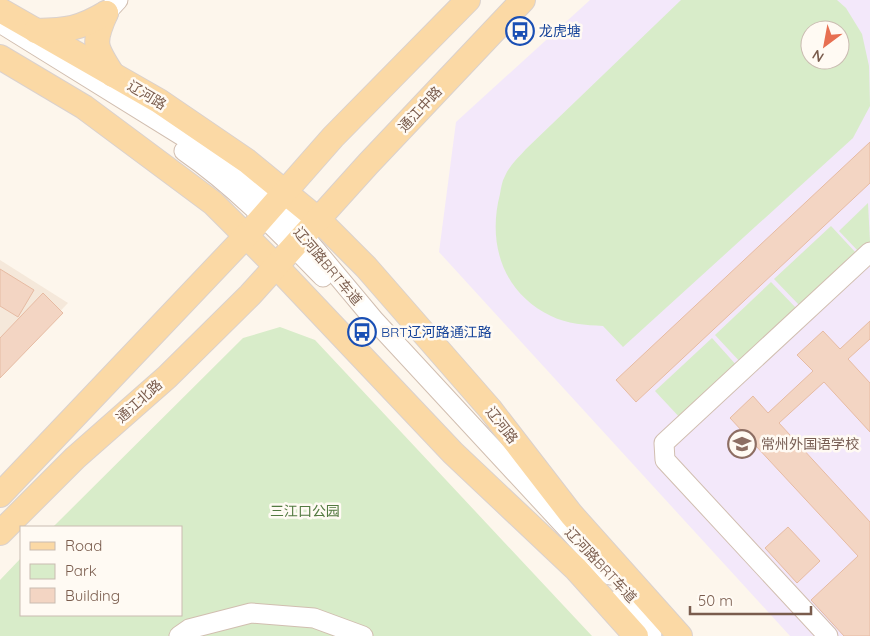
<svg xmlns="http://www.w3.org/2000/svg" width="870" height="636" font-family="Quicksand,'Noto Sans SC',sans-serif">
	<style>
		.residential { fill: #f5e8da }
		.education { fill: #f3e8fa; fill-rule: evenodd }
		.green { fill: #d8ecc9; fill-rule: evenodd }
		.building { fill: #f3d5c3; stroke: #e6bba3 }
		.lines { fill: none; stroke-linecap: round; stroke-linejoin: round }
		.minor-casing { stroke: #d1beb0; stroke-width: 21 }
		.major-casing { stroke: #dad1cd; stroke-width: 26 }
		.minor { stroke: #fff; stroke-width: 19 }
		.major { stroke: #fbd9a5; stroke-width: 24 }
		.labels { text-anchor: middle; stroke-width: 5; stroke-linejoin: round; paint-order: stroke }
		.transit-label { font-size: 14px; fill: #164399; stroke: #fffaf3; text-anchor: start }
		.street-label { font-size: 14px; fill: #7a5c4d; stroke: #fffaf3 }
		.education-label { font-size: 14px; fill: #785e54; stroke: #fffaf3; text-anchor: start }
		.park-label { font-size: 14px; fill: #537a41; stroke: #fffaf3 }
	</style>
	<rect width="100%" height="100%" fill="#fdf6ec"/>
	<polygon class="residential" points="0,260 68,303 0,373"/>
	<path class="education" d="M590 0H870V636H790L439 252 456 122ZM810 30H840V60H810Z"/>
	<g class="green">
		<path d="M681 0H837L846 8 862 34 869 66 870 106 853 138 623 347 603 326C586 325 567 324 551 316 503 293 487 244 500 194 501 188 502 181 505 176 509 166 519 157 526 149ZM810 30H840V60H810Z"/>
		<polygon points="868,203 870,242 859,252 839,231"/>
		<polygon points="831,226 857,254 801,307 774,279"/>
		<polygon points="771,282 798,310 742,364 715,335"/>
		<polygon points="280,327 315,340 592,636 0,636 0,580 21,558 21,615 181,615 181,527 53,527 243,338"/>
		<polygon points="712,338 738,367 682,420 655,391"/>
	</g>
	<g class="building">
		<polygon points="870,142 870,183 636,402 616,380"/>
		<polygon points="0,269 34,290 18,317 0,306"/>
		<polygon points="43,293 63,313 0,378 0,338"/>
		<polygon points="870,321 870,339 848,359 870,383 870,432 824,382 779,423 870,522 870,636 844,636 811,600 858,556 730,418 753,396 768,413 813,371 797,355 823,331 840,349"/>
		<polygon points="788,527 820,561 797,583 765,548"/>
	</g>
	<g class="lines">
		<defs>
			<g id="minor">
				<polyline points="106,13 118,0"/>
				<polyline points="0,23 234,168 274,205 304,236 375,321 610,575"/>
				<path d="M184 151C236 187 279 232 323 277"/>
				<polyline points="619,599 652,636"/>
				<polyline points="179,636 189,629 251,613 314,618 363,636"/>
				<polyline points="828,636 665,460 664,443 870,252"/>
			</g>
			<g id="major">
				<polyline points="0,10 159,101 247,161 319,220 366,267 490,409 571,514 680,636"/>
				<path d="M106 13C92 44 95 47 113 75"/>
				<path d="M36 31C68 30 79 29 106 13"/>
				<polyline points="0,57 84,107 213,203 276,266 453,453 576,569 636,636"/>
				<polyline points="0,495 246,236 333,137 468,0"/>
				<polyline points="0,533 75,458 167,377 250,295 368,164 523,0"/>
			</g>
		</defs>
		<use href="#minor" class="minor-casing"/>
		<use href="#major" class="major-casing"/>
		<use href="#minor" class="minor"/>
		<use href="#major" class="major"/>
	</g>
	<defs>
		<symbol id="bus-ring" viewBox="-11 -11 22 22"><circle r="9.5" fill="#fffaf3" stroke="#1a4fb4" stroke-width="1.5"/><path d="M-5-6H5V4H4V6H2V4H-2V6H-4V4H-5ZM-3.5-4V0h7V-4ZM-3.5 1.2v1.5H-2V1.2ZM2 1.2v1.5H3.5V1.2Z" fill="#1a4fb4"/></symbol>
		<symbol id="school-ring" viewBox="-11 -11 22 22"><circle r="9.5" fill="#fffaf3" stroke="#8d6e63" stroke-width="1.5"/><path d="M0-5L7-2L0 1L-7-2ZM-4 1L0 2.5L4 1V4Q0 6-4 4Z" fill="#8d6e63"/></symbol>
	</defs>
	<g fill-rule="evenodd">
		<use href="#bus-ring" x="504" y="15" width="32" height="32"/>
		<use href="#bus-ring" x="346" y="316" width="32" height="32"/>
		<use href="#school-ring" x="726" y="428" width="32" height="32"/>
	</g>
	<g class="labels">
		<g class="transit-label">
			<text x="539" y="36">龙虎塘</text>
			<text x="381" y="337">BRT辽河路通江路</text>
		</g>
		<g class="street-label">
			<text transform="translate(147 95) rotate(31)" y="5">辽河路</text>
			<text transform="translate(420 109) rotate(-47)" y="5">通江中路</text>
			<text transform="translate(328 266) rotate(50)" y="5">辽河路BRT车道</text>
			<text transform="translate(139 401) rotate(-42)" y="5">通江北路</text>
			<text transform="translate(502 425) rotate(52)" y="5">辽河路</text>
			<text transform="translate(601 565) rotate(47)" y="5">辽河路BRT车道</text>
		</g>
		<g class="education-label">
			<text x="761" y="449">常州外国语学校</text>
		</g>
		<g class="park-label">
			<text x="305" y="516">三江口公园</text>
		</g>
	</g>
	<rect x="20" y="526" width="162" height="90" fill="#fffaf3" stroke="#cabbb1"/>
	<rect x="30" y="542" width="25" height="8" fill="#fbd9a5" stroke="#cabbb1"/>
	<text x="65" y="551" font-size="15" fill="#7a5c4d">Road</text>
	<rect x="30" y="564" width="25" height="15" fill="#d8ecc9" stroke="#cabbb1"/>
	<text x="65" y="576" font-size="15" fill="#7a5c4d">Park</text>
	<rect x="30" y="588" width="25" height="15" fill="#f3d5c3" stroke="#cabbb1"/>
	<text x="65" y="601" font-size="15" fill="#7a5c4d">Building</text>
	<g transform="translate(825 45) rotate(212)"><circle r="24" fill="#fffaf3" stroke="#cabbb1"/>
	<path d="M0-4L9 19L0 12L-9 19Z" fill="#e76f51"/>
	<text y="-8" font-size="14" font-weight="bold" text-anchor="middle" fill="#7a5c4d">N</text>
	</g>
	<path d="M690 606v8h121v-8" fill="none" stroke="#7a5c4d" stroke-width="2.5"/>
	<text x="698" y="606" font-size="15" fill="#7a5c4d" stroke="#fffaf3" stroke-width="4" paint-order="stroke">50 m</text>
</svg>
